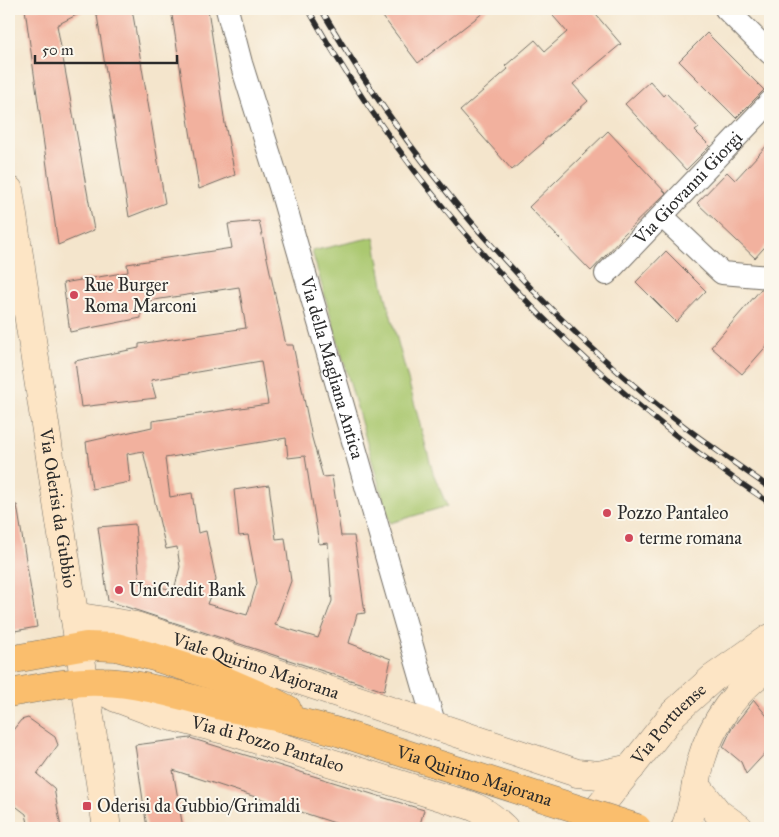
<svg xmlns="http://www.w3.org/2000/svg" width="779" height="837" font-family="'IM FELL Great Primer',serif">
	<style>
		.green { fill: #aac86f; stroke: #6a7a4d }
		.building { fill: #f2b19e; fill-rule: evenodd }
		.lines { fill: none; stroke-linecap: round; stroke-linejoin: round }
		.street-casing { stroke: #716c63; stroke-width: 24 }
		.secondary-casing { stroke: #716c63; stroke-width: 29 }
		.primary-casing { stroke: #716c63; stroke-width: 29 }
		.street { stroke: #fff; stroke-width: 22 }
		.secondary { stroke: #fde5c5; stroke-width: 28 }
		.primary { stroke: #fabe6d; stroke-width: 28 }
		.rail-casing { stroke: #2b2b2b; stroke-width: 5.5 }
		.rail { stroke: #fbf7ec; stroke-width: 4; stroke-dasharray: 11; stroke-linecap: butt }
		.primary-bridge-casing { stroke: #716c63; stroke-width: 29; stroke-linecap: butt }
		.primary-bridge { stroke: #fabe6d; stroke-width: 28 }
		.poi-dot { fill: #d1495b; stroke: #fbf7ec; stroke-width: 2 }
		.labels { text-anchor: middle; stroke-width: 4; stroke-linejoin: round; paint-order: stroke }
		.street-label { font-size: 18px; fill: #2b2b2b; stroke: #fbf7ec }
		.poi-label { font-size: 18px; fill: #2b2b2b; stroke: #fbf7ec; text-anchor: start }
	</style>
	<rect width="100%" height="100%" fill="#fbf7ec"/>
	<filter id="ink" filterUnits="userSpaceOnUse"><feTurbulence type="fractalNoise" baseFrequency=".02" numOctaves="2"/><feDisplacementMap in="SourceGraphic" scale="10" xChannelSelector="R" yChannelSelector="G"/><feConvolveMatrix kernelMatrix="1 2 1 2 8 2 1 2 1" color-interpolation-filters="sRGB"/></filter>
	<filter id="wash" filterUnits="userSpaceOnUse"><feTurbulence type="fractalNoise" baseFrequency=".0096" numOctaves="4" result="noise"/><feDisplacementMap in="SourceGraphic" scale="20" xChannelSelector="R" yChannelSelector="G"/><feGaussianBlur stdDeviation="1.12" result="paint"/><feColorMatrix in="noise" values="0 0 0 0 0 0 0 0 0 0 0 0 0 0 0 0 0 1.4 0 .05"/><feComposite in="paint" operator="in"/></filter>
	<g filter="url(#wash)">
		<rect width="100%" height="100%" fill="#f4e5cc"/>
		<polygon class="green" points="374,237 384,290 433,473 447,506 390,523 312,251"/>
		<g id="blocks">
			<g class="building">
				<polygon points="25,9 88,9 57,25 94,230 58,245"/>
				<polygon points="96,9 132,9 165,203 129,217"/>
				<polygon points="171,9 208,9 225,124 235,175 199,189"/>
				<polygon points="377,9 488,9 418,63"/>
				<polygon points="547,9 591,9 621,44 573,84 588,101 542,142 543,143 512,170 460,111 508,69 505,66 535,40 545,51 567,32"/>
				<polygon points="707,33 764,90 736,118 679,61"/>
				<polygon points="650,81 663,96 666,93 699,128 695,131 710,146 686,170 625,104"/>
				<polygon points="608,131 666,193 620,238 621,239 591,271 529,207"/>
				<polygon points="770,142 770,241 755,258 697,203 727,172 735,180"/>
				<path d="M259 221 286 345H293L312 438 323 477 332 476 341 536H354L365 613 357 614 349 643 391 659 384 691 108 601 98 527 135 524 140 583 174 590 180 567 177 547 166 549 143 451 127 454 130 482 92 489 86 442 152 427V421L268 404 261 361 151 380 156 398 81 407 75 361 139 348V344L246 328 239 287 141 302V318L70 332 63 283 128 272 127 264 232 248 228 224ZM286 438 288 458 305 456 319 544 328 543 332 601 318 638 275 625 291 581 285 538 276 539 269 485 234 490 239 536 248 535 257 583 247 615 207 604 216 580 206 531 198 533 192 493 170 497 165 458Z"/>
				<polygon points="666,251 706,291 676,322 636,282"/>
				<polygon points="761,289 770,290 770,342 742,374 711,347"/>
				<polygon points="17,505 37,627 9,632 9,506"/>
				<polygon points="754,700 770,720 770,748 746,774 741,762 723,747 732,728"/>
				<polygon points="28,718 55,737 58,745 37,774 54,788 61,828 29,828 26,814 9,801 10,745 9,735 21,720"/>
				<polygon points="190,738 424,810 419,828 350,828 173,770 183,828 147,828 135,745"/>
			</g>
		</g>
	</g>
	<g filter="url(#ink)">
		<use href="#blocks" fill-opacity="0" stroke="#716c63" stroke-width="1"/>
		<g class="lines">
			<defs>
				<g id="street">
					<path id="s1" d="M227 9 241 63 280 187 435 726"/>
					<polyline points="726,9 770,53"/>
					<polyline points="662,216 722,273 770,277"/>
					<path id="s2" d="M606 274 770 102"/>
				</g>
				<g id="secondary">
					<path id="s3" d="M9 190 107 828"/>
					<path id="s4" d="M74 616 136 626 577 773 599 775 631 768"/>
					<path id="s5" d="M84 681 116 698 153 712 232 732 454 801C477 806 487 812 504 828"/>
					<polyline points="696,785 718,813 739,828"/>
					<path id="s6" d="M583 828 674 713 713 678 770 638"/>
					<path d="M685 828C694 807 695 783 701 761 712 722 737 688 770 666"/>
				</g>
				<g id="primary">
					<polyline points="9,660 86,646 116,647 154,657 217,677 268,699 287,709"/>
					<path d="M9 693C40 688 71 680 103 682 143 683 187 698 226 707 264 715 303 721 341 733"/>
				</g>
			</defs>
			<use href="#street" class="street-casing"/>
			<use href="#secondary" class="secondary-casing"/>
			<use href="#primary" class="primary-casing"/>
			<use href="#street" class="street"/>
			<use href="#secondary" class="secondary"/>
			<use href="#primary" class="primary"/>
			<defs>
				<g id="rail">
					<path d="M308 9C420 207 580 378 770 503"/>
					<path d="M321 9C411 163 527 300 666 412 699 439 735 463 770 488"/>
				</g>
			</defs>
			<use href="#rail" class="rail-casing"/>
			<use href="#rail" class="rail"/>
			<defs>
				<g id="primary-bridge">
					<path id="s7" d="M341 733 637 828"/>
				</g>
			</defs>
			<use href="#primary-bridge" class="primary-bridge-casing"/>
			<use href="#primary-bridge" class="primary-bridge"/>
		</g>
	</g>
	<g class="poi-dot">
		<circle cx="74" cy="295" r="5"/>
		<circle cx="607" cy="513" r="5"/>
		<circle cx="629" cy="538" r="5"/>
		<circle cx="119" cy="590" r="5"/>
		<rect x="82" y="801" width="10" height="10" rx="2.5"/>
	</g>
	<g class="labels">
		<g class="street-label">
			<text dy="6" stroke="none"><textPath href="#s2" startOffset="119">Via Giovanni Giorgi</textPath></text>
			<text dy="6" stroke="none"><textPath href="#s1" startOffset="374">Via della Magliana Antica</textPath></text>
			<text dy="6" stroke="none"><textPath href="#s3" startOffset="322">Via Oderisi da Gubbio</textPath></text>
			<text dy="6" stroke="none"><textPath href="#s4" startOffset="189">Viale Quirino Majorana</textPath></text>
			<text dy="6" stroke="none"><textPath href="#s6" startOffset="135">Via Portuense</textPath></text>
			<text dy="6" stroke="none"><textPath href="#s5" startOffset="195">Via di Pozzo Pantaleo</textPath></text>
			<text dy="6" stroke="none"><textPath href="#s7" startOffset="140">Via Quirino Majorana</textPath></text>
		</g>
		<g class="poi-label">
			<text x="84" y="291">Rue Burger<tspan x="84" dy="21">Roma Marconi</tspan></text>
			<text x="617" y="519">Pozzo Pantaleo</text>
			<text x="639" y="544">terme romana</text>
			<text x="129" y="596">UniCredit Bank</text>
			<text x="97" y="812">Oderisi da Gubbio/Grimaldi</text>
		</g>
	</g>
	<rect width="779" height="837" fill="none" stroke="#fbf7ec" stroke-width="30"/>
	<path d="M35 55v8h142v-8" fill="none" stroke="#2b2b2b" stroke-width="2.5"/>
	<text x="42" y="55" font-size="15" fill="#2b2b2b" stroke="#fbf7ec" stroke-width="4" paint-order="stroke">50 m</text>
</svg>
